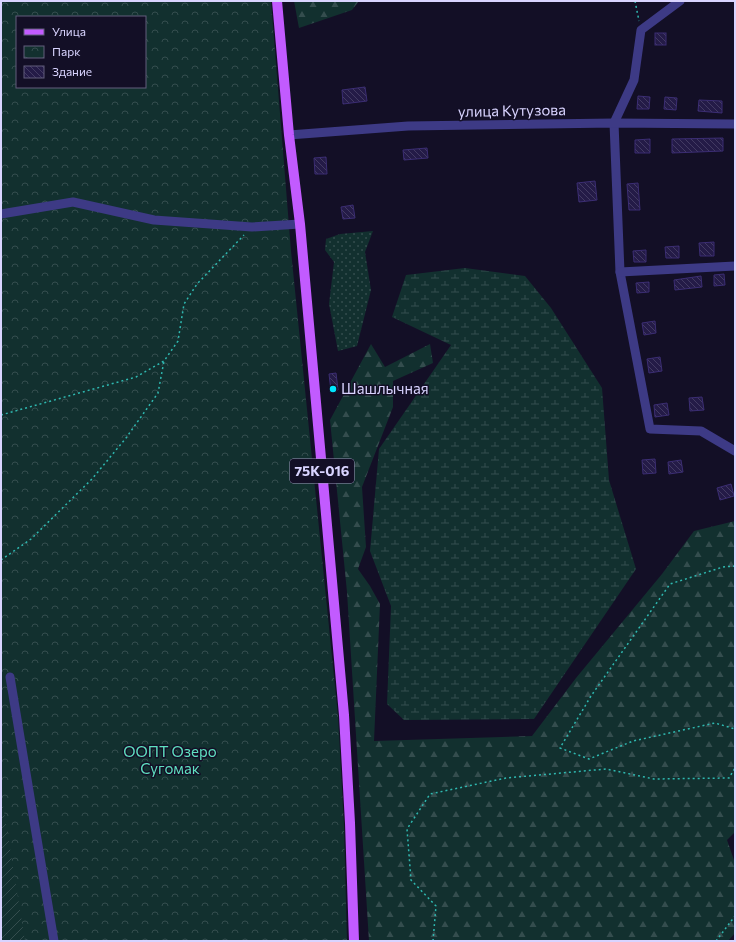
<svg xmlns="http://www.w3.org/2000/svg" width="736" height="942" font-family="Commissioner,sans-serif">
	<style>
		.grass { fill: url(#grass-dots) }
		.forest { fill: url(#forest-firs) }
		.wetland { fill: url(#wetland-marsh) }
		.park { fill: url(#park-crowns); fill-rule: evenodd }
		.garden { fill: url(#garden-furrows) }
		.building { fill: url(#building-back-hatch); stroke: #3b2d73 }
		.lines { fill: none; stroke-linecap: round; stroke-linejoin: round }
		.path { stroke: #2fb8b0; stroke-width: 1.5; stroke-dasharray: 2 3; stroke-linecap: butt }
		.minor { stroke: #3d3a85; stroke-width: 9 }
		.major { stroke: #c25bff; stroke-width: 10 }
		.poi-dot { fill: #00e5ff; stroke: #130f26; stroke-width: 1.5 }
		.labels { text-anchor: middle; stroke-width: 3; stroke-linejoin: round; paint-order: stroke }
		.shield { fill: #130f26; stroke: #9e99be; stroke-width: 1 }
		.shield-label { font-size: 14px; font-weight: bold; fill: #d9d4ff }
		.street-label { font-size: 15px; fill: #d9d4ff; stroke: #130f26 }
		.poi-label { font-size: 15px; fill: #d9d4ff; stroke: #130f26; text-anchor: start }
		.park-label { font-size: 15px; fill: #5fe0c0; stroke: #130f26 }
	</style>
	<defs>
		<pattern id="grass-dots" width="8" height="8" patternUnits="userSpaceOnUse"><rect width="8" height="8" fill="#12302f"/><path d="M2 2h.1M6 6h.1" fill="none" stroke="#344d4e" stroke-width="1.8" stroke-linecap="round"/></pattern>
		<pattern id="forest-firs" width="22" height="20" patternUnits="userSpaceOnUse"><rect width="22" height="20" fill="#12302f"/><path d="M5 1l3.5 6h-7zM16 11l3.5 6h-7z" fill="#344d4e"/></pattern>
		<pattern id="wetland-marsh" width="20" height="14" patternUnits="userSpaceOnUse"><rect width="20" height="14" fill="#12302f"/><path d="M1 5h8M5 5V1M11 12h8M15 12V8" fill="none" stroke="#344d4e"/></pattern>
		<pattern id="park-crowns" width="20" height="18" patternUnits="userSpaceOnUse"><rect width="20" height="18" fill="#12302f"/><path d="M2 6a3 3 0 1 1 6 0M12 15a3 3 0 1 1 6 0" fill="none" stroke="#344d4e"/></pattern>
		<pattern id="garden-furrows" width="10" height="10" patternUnits="userSpaceOnUse"><rect width="10" height="10" fill="#12302f"/><path d="M-1 1l2-2M0 10L10 0M9 11l2-2" fill="none" stroke="#344d4e"/></pattern>
		<pattern id="building-back-hatch" width="6" height="6" patternUnits="userSpaceOnUse"><rect width="6" height="6" fill="#241b47"/><path d="M-1 5l2 2M0 0l6 6M5-1l2 2" fill="none" stroke="#433b63"/></pattern>
	</defs>
	<rect width="100%" height="100%" fill="#130f26"/>
	<polygon class="grass" points="373,231 365,252 371,290 357,346 338,351 329,304 334,262 325,250 326,239 340,234"/>
	<g class="forest">
		<polygon points="294,1 359,1 352,10 299,28"/>
		<polygon points="371,344 385,367 430,344 433,363 393,381 393,407 362,487 366,547 358,569 370,586 380,604 374,741 532,736 576,678 662,574 694,531 735,521 735,832 727,840 735,863 735,933 728,941 369,941 347,592 330,420"/>
	</g>
	<polygon class="wetland" points="465,268 525,276 551,308 602,388 609,480 636,569 534,719 404,720 387,704 391,606 370,551 379,449 451,345 392,317 406,275"/>
	<path class="park" d="M1 1H271L291 251 338 716 344 826 347 941H1ZM17 17H145V87H17Z"/>
	<polygon class="garden" points="1,793 25,941 1,941"/>
	<g class="building">
		<rect x="655" y="33" width="11" height="12"/>
		<polygon points="365,87 367,101 343,104 342,90"/>
		<polygon points="638,96 650,97 649,109 637,109"/>
		<polygon points="665,97 677,98 676,110 664,109"/>
		<polygon points="699,100 722,101 722,113 698,111"/>
		<polygon points="723,138 723,151 672,153 672,139"/>
		<polygon points="650,139 650,153 635,153 635,140"/>
		<polygon points="427,148 428,158 404,160 403,150"/>
		<polygon points="326,157 327,174 315,174 314,158"/>
		<polygon points="595,181 597,200 579,202 577,183"/>
		<polygon points="638,183 640,210 629,210 627,184"/>
		<polygon points="353,205 355,218 343,219 341,207"/>
		<polygon points="714,242 714,256 700,256 699,243"/>
		<polygon points="679,246 679,258 666,258 665,247"/>
		<polygon points="646,250 646,262 634,262 633,251"/>
		<polygon points="724,274 725,285 714,286 714,275"/>
		<polygon points="701,276 702,287 675,290 674,280"/>
		<polygon points="649,282 649,292 637,293 636,283"/>
		<polygon points="655,321 656,333 644,335 642,323"/>
		<polygon points="660,357 662,371 649,373 647,359"/>
		<polygon points="336,373 338,390 331,391 329,374"/>
		<polygon points="702,397 704,410 690,411 689,398"/>
		<polygon points="667,403 669,415 655,417 654,405"/>
		<polygon points="655,459 656,473 643,474 642,460"/>
		<polygon points="681,460 683,472 669,474 668,462"/>
		<polygon points="731,484 734,496 720,500 717,488"/>
	</g>
	<g class="lines">
		<g class="path">
			<polyline points="635,1 639,21"/>
			<polyline points="1,415 136,377 164,361 178,341 184,304 197,284 244,235"/>
			<polyline points="1,560 31,539 92,479 126,438 158,393 164,361"/>
			<polyline points="735,566 723,567 670,584 591,696 560,748 589,759 633,741 715,723 735,729"/>
			<polyline points="433,941 436,906 411,880 407,829 430,794 506,778 606,769 654,779 729,778 735,768"/>
			<polyline points="716,941 735,916"/>
		</g>
		<g class="minor">
			<polyline points="680,1 641,30 634,80 614,123 620,272 650,429 701,431 735,451"/>
			<polyline points="289,135 408,126 614,123 735,124"/>
			<polyline points="1,214 73,202 154,220 252,227 300,224"/>
			<polyline points="620,272 735,266"/>
			<polyline points="10,677 54,941"/>
		</g>
		<polyline class="major" points="277,1 289,135 300,224 344,715 350,823 354,941"/>
	</g>
	<circle class="poi-dot" cx="333" cy="389" r="4"/>
	<g class="labels">
		<rect class="shield" x="290" y="459" width="64" height="24" rx="3"/>
		<g class="shield-label">
			<text x="322" y="476">75К-016</text>
		</g>
		<g class="street-label">
			<text transform="translate(512 111) rotate(-1)" y="5">улица Кутузова</text>
		</g>
		<g class="poi-label">
			<text x="341" y="394">Шашлычная</text>
		</g>
		<g class="park-label">
			<text x="170" y="757">ООПТ Озеро<tspan x="170" dy="17">Сугомак</tspan></text>
		</g>
	</g>
	<rect width="736" height="942" fill="none" stroke="#d9d4ff" stroke-width="4"/>
	<rect x="16" y="16" width="130" height="72" fill="#130f26" stroke="#625e7d"/>
	<rect x="24" y="29" width="20" height="6" fill="#c25bff" stroke="#625e7d"/>
	<text x="52" y="36" font-size="12" fill="#d9d4ff">Улица</text>
	<rect x="24" y="46" width="20" height="12" fill="url(#park-crowns)" stroke="#625e7d"/>
	<text x="52" y="56" font-size="12" fill="#d9d4ff">Парк</text>
	<rect x="24" y="66" width="20" height="12" fill="url(#building-back-hatch)" stroke="#625e7d"/>
	<text x="52" y="76" font-size="12" fill="#d9d4ff">Здание</text>
</svg>
